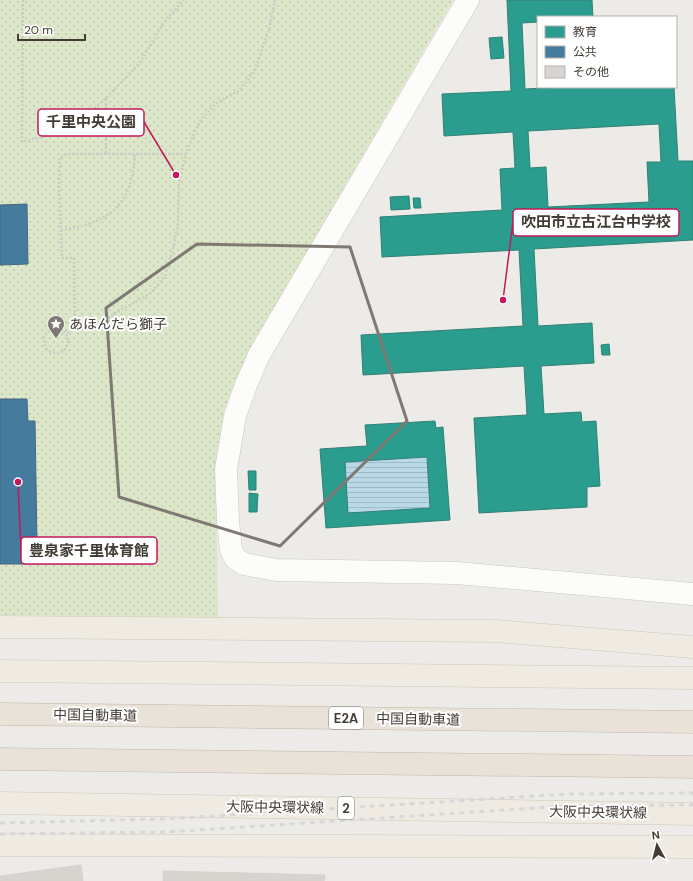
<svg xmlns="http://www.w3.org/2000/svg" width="693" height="881" font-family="'DM Sans','Noto Sans JP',sans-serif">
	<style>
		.park { fill: url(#park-dots) }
		.water { fill: url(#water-rules) }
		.schools { fill: #2a9d8f; stroke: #318074; fill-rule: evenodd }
		.public { fill: #457b9d; stroke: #44687e }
		.building { fill: #d7d4cf; stroke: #d5d2cd }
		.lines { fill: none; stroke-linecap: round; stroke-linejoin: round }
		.tertiary-casing { stroke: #c9c7c3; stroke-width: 23 }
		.primary-casing { stroke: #cec6b6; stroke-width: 23 }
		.motorway-casing { stroke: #c3b6a4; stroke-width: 23 }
		.path { stroke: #cbcac6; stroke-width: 2.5; stroke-dasharray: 2 2; stroke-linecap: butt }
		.tertiary { stroke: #fcfcfb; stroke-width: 22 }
		.primary { stroke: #efeae2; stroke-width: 22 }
		.motorway { stroke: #e9e2d9; stroke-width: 22 }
		.rail { stroke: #d8d7d7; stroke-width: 3; stroke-dasharray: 5 5; stroke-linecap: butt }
		.marked { fill: none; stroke: #7e7973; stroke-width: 3; stroke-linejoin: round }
		.labels { text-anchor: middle; stroke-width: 4; stroke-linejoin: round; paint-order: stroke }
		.shield { fill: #fff; stroke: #7b7671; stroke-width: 1 }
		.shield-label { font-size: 13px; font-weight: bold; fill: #423c34 }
		.poi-label { font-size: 14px; fill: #423c34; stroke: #fff; text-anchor: start }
		.street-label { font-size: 14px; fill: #423c34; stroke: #fff }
		.leader { fill: none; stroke: #c2185b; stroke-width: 1.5 }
		.callout-dot { fill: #c2185b; stroke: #fff; stroke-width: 1.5 }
		.callout { fill: #fff; stroke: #c2185b; stroke-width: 1.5 }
		.callout-label { font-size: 15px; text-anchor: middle; font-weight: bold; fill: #423c34 }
	</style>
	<defs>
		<pattern id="park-dots" width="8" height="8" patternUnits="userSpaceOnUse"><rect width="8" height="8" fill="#dce6c8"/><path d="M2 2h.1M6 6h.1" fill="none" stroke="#bec6ac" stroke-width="1.8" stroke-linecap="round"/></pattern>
		<pattern id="water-rules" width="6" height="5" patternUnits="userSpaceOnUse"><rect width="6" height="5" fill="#b9d9e9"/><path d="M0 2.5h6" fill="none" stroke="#a0bbc8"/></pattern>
	</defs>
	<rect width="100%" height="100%" fill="#edebe7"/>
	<path class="park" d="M0 0H453L250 349C241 369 231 389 225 409 221 427 218 446 216 464L218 618 0 615Z"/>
	<polygon class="water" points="427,457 430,508 348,513 345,462"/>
	<g class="schools">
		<path d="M507 0H592L593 17H538V22L522 23 525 89 564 87H674L678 161H693V240L534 249 538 326 592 323 594 363 541 366 544 414 581 412 582 422 596 421 600 486 587 487V507L479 513 474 418 527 415 524 366 363 375 361 335 523 326 519 250 382 257 380 217 502 210 500 169 515 168 513 132 444 136 442 94 511 91ZM659 124 661 162H647L649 202 548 207 546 167 530 168 528 131Z"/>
		<polygon points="502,37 504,58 491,59 489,38"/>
		<polygon points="409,196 410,209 391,210 390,197"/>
		<polygon points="413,198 420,198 421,208 414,208"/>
		<polygon points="609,344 610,355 602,355 601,345"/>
		<path d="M435 421 436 428 443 427 450 520 326 528 320 449 367 446 365 425ZM427 457 430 508 348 513 345 462Z"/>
		<polygon points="248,471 256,471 256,490 249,490"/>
		<polygon points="249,493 258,494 257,512 249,512"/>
	</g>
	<g class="public">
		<polygon points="27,204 28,264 0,265 0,205"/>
		<polygon points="0,399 27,399 28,421 35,421 37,543 25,543 26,564 0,564"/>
	</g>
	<g class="building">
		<polygon points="81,865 83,881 0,881 0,876"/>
		<polygon points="163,871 325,875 324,881 163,881"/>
	</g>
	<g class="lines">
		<defs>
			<polyline id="tertiary" points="468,0 259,355 246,385 235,416 226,469 228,521 231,550 235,558 244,564 276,570 457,573 693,594"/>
			<g id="primary">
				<polyline points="0,627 495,631 693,647"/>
				<polyline points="0,671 693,678"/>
				<polyline points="0,803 693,814"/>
				<polyline points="0,845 693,847"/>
			</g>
			<g id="motorway">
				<polyline points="0,714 693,722"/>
				<polyline points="0,759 693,767"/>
			</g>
		</defs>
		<use href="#tertiary" class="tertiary-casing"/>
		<use href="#primary" class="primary-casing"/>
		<use href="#motorway" class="motorway-casing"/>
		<g class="path">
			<polyline points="23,0 22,142 57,133 72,128 106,98 139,64 164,22 171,14 184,0"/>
			<polyline points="106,99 106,154"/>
			<path d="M61 230C110 223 132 205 135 154"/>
			<polyline points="75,328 74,258 62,258 59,187 60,157 68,154 186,154"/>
			<circle cx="56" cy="341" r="12"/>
			<polyline points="67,333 75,328 98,323 151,293 165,276 173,249 178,224 179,182 186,154 192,138 200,121 216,103 237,92 248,80 255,70 269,29 275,0"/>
		</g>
		<use href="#tertiary" class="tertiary"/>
		<use href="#primary" class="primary"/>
		<use href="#motorway" class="motorway"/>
		<g class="rail">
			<polyline points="0,823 165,819 568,794 693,793"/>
			<polyline points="0,834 167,832 566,806 693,805"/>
		</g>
	</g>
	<path class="marked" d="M197 244 350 247 407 421 280 546 119 497 106 308Z"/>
	<defs>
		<symbol id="sight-pin" viewBox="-11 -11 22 30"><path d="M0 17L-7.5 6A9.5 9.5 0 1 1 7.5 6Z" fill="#7e7973" stroke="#fff"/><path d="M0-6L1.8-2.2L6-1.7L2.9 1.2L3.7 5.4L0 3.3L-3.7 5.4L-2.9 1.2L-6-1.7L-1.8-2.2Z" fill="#fff"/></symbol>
	</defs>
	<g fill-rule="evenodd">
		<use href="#sight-pin" x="46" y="314" width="20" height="27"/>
	</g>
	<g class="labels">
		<g class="shield">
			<rect x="329" y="707" width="34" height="22" rx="3"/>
			<rect x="338" y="797" width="16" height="22" rx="3"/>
		</g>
		<g class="shield-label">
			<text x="346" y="723">E2A</text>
			<text x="346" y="813">2</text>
		</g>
		<g class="poi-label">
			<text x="69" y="329">あほんだら獅子</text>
		</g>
		<g class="street-label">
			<text transform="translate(95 715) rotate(1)" y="5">中国自動車道</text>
			<text transform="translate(418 719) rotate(1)" y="5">中国自動車道</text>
			<text transform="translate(275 807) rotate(1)" y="5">大阪中央環状線</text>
			<text transform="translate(598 812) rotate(1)" y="5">大阪中央環状線</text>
		</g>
	</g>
	<path class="leader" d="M176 175L144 122M503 300L513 222M18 482L21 551"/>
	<g class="callout-dot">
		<circle cx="176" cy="175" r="4"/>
		<circle cx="503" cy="300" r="4"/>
		<circle cx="18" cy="482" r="4"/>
	</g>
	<g class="callout">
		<rect x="38" y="109" width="106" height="27" rx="4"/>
		<rect x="513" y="209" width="166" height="27" rx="4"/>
		<rect x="21" y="537" width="136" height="27" rx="4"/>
	</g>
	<g class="callout-label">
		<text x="91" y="127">千里中央公園</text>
		<text x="596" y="227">吹田市立古江台中学校</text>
		<text x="89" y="556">豊泉家千里体育館</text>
	</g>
	<rect x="537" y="16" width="140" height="72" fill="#ffffff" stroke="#b3b1ae"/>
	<rect x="545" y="26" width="20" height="12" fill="#2a9d8f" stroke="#b3b1ae"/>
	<text x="573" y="36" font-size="12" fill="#423c34">教育</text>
	<rect x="545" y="46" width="20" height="12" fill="#457b9d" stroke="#b3b1ae"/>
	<text x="573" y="56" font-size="12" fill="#423c34">公共</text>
	<rect x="545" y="66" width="20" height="12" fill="#d7d4cf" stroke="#b3b1ae"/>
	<text x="573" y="76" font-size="12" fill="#423c34">その他</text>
	<g transform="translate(657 845) rotate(353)" stroke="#ffffff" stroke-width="3" paint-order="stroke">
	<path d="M0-3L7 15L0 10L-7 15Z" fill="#423c34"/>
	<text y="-6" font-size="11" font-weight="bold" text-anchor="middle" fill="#423c34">N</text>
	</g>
	<path d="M18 34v6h67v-6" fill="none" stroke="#423c34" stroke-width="2"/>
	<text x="24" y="34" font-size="12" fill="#423c34" stroke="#ffffff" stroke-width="3" paint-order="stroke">20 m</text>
</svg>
